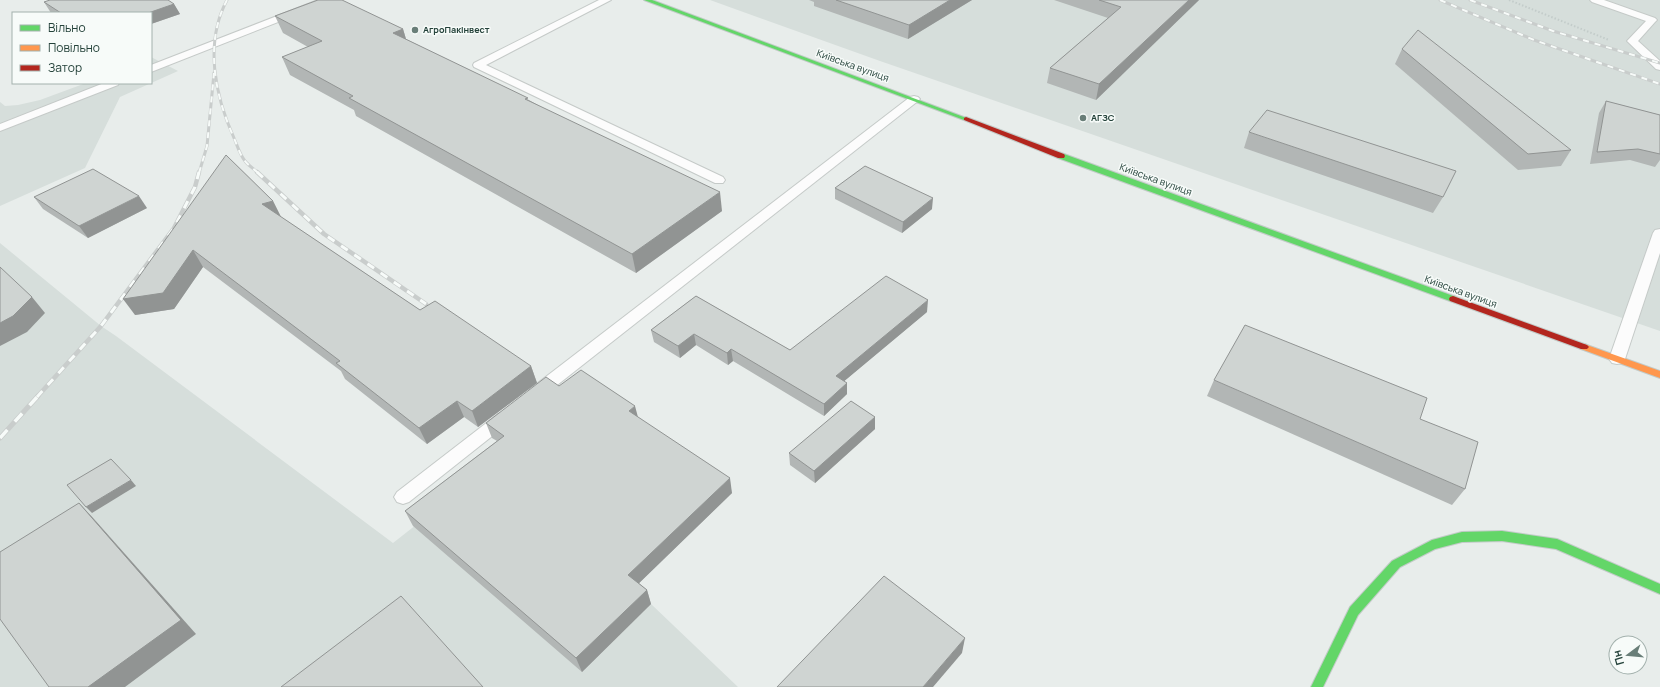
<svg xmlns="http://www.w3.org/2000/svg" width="1660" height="687" font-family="Manrope,sans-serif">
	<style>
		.built { fill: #d6dedb }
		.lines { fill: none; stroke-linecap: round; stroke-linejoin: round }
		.lane-casing { stroke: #c5cac8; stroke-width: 2 }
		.fast-casing { stroke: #c3cbc8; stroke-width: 2 }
		.slow-casing { stroke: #c3cbc8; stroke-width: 2 }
		.jam-casing { stroke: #c3cbc8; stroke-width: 2 }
		.path { stroke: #c3ccca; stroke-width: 2; stroke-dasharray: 1.5 2; stroke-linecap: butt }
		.lane { fill: #fcfcfc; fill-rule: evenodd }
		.fast { fill: #63d668; fill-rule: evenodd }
		.slow { fill: #ff974d; fill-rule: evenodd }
		.jam { fill: #b3261e; fill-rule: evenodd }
		.rail-far2-casing { stroke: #c9cdcc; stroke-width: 3 }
		.rail-far1-casing { stroke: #c9cdcc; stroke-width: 4.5 }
		.rail-casing { stroke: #c9cdcc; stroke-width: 5 }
		.rail-far2 { stroke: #f7fbf9; stroke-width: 2; stroke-dasharray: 6; stroke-linecap: butt }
		.rail-far1 { stroke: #f7fbf9; stroke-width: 3; stroke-dasharray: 8; stroke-linecap: butt }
		.rail { stroke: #f7fbf9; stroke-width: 3.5; stroke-dasharray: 11; stroke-linecap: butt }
		.wall { fill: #b2b6b5 }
		.shaded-wall { fill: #919493 }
		.building { fill: #cfd4d2; stroke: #919493 }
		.poi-dot { fill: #697e78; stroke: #f7fbf9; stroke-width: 1.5 }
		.labels { text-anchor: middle; stroke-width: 3; stroke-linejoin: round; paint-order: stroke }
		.far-poi-label { font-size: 9px; font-weight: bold; fill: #24423a; stroke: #f7fbf9; text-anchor: start }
		.street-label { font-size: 10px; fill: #24423a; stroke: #f7fbf9 }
	</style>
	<rect width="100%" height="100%" fill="#e8edeb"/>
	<g class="built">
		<polygon points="710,0 1660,0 1660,331 880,61"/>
		<polygon points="151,57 178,71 120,97 85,168 0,206 0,102 5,106 18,105 40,100 86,83 151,83"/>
		<polygon points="0,243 101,326 116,336 393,543 482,473 651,604 738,687 0,687"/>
	</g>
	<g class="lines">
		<defs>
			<g id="lane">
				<polygon points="318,0 331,0 329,2 151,72 151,65"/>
				<polygon points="599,0 611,0 486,65 723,177 725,180 723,183 715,183 474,67 473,65 474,63"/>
				<polygon points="1590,0 1604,0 1655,18 1657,20 1655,22 1638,41 1660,61 1660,70 1656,69 1627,41 1646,21 1592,2"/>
				<polygon points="104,83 119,83 118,85 0,131 0,124"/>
				<polygon points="914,96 918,97 920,99 918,101 542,397 536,399 530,397 528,393 530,389 910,97"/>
				<polygon points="1660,229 1660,253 1625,359 1622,363 1617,364 1612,363 1609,359 1653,233 1655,230"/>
				<polygon points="504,412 510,414 512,418 510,422 409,502 403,504 397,502 394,497 397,492 498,414"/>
			</g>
			<g id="fast">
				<polygon points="644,0 652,0 969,119 968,120 964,120"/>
				<polygon points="1058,154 1064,154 1456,297 1457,299 1456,301 1450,301 1058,158"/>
				<polygon points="1502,531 1557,539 1660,584 1660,594 1556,549 1502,541 1462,542 1435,549 1400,567 1358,615 1323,687 1311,687 1350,607 1392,561 1432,540 1462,532"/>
			</g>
			<polygon id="slow" points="1584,344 1660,371 1660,378 1581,349 1579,347"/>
			<g id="jam">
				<polygon points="966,117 1064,154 1065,156 1064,158 1058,158 964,120 964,118"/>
				<polygon points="1453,296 1587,345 1589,347 1587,349 1581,349 1450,301 1449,299 1450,297"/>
			</g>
		</defs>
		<use href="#lane" class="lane-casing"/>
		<use href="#fast" class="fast-casing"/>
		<use href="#slow" class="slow-casing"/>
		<use href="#jam" class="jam-casing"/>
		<polyline class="path" points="1509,0 1609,40"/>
		<use href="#lane" class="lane"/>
		<use href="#fast" class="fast"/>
		<use href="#slow" class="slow"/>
		<use href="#jam" class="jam"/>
		<defs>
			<g id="rail-far2">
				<path d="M227 0C204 43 215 96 234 138 237 145 240 155 245 161 248 165 254 169 258 173"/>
				<polyline points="1440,0 1534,40 1660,84"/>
				<polyline points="1470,0 1553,31 1660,63"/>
				<polyline points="199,173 207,146 214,73"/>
			</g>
			<g id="rail-far1">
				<polyline points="257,172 324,234 426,304"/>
				<polyline points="37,397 101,326 174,228 195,187 199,172"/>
			</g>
			<polyline id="rail" points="0,438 38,396"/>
		</defs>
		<use href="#rail-far2" class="rail-far2-casing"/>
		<use href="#rail-far1" class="rail-far1-casing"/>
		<use href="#rail" class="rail-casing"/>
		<use href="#rail-far2" class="rail-far2"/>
		<use href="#rail-far1" class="rail-far1"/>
		<use href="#rail" class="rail"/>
	</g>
	<g class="wall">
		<polygon points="809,0 972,0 908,39 814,6 814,2"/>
		<polygon points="1054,0 1199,0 1096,100 1047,83 1050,68 1108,18"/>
		<polygon points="44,2 174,4 180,14 151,24 151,13 51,13"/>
		<polygon points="275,16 403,29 406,39 529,100 722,211 636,273 356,116 354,110 290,75 282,57 308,47 283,33"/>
		<polygon points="1402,49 1571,150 1561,166 1518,170 1395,64"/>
		<polygon points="1606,101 1660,115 1660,160 1655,167 1630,160 1590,164 1599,113"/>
		<polygon points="1249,132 1443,197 1433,213 1244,148"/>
		<polygon points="226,155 273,201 281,217 420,310 531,366 537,383 478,427 464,417 427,444 345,379 341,371 203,267 174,309 135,315"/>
		<polygon points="835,188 932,209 902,233 835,199"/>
		<polygon points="34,197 147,208 88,238 43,209"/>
		<polygon points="696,296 790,350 927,312 844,381 847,394 824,416 733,361 728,365 696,345 680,358 654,342 651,330"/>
		<polygon points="1214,380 1465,489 1452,505 1207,396"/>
		<polygon points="559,386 638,417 732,493 639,583 647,590 651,604 582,672 413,526 405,511 497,441 492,438 486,423"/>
		<polygon points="875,417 875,429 815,483 790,465 789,453"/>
	</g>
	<g class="shaded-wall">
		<polygon points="950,0 972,0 908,39 909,25"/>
		<polygon points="1189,0 1199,0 1096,100 1099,84"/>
		<polygon points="174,4 180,14 151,24 151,13 148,13"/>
		<polygon points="403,29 408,46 393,33"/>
		<polygon points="720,192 722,211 636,273 632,254"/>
		<polygon points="139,196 147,208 88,238 79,226"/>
		<polygon points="933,198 932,209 902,233 903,222"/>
		<polygon points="273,201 281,217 270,220 262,204"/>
		<polygon points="193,250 203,267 174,309 135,315 123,299"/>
		<polygon points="32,297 45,313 27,332 0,346 0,323"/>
		<polygon points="928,300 927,312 836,388 836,376"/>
		<polygon points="694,334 696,345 680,358 678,346"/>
		<polygon points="731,349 733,361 728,365 727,353"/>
		<polygon points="531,366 537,383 478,427 472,411"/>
		<polygon points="847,383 847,394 824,416 824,404"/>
		<polygon points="457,401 464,417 427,444 419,428"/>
		<polygon points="635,406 639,421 629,411"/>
		<polygon points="875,417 875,429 815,483 814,471"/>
		<polygon points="730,478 732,493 632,590 628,575"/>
		<polygon points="131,480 136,486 92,513 86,507"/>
		<polygon points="79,503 94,519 196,634 125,687 88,687"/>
		<polygon points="647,590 651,604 582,672 576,658"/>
		<polygon points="965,638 962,653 933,687 923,687"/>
	</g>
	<g class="building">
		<polygon points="50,0 168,0 174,4 148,13 61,13 44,2"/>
		<polygon points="318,0 342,0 403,29 393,33 528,98 525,99 720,192 632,254 349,98 353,96 282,57 322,41 275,16"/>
		<polygon points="836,0 950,0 909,25"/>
		<polygon points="1099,0 1189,0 1099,84 1050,68 1121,7"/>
		<polygon points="1418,30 1571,150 1528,154 1402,49"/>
		<polygon points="1606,101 1660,115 1660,154 1638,149 1597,152"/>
		<polygon points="1267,110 1456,171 1443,197 1249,132"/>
		<polygon points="226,155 273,201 262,204 420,310 435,301 531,366 472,411 457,401 419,428 336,363 340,361 193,250 163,293 123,299"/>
		<polygon points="865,166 933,198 903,222 835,188"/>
		<polygon points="93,169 139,196 79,226 34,197"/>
		<polygon points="0,267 32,297 13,316 0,323"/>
		<polygon points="886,276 928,300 836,376 847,383 824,404 731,349 727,353 694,334 678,346 651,330 696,296 790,350"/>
		<polygon points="1245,325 1427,398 1420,419 1478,442 1465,489 1214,380"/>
		<polygon points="581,370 635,406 629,411 730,478 628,575 647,590 576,658 405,511 504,436 486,423 546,377 559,386"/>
		<polygon points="851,401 875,417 814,471 789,453"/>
		<polygon points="111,459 131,480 86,507 67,485"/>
		<polygon points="79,503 181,620 88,687 49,687 0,619 0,552"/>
		<polygon points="884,576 965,638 923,687 777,687"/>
		<polygon points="401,596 483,687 281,687"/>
	</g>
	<g class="poi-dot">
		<circle cx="415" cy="30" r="4"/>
		<circle cx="1083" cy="118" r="4"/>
	</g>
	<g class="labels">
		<g class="far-poi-label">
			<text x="423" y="33">АгроПакІнвест</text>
			<text x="1091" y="121">АГЗС</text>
		</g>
		<g class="street-label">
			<text transform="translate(853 65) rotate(20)" y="4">Київська вулиця</text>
			<text transform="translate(1156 179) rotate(20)" y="4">Київська вулиця</text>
			<text transform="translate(1461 291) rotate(20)" y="4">Київська вулиця</text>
		</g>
	</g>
	<rect x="12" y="12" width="140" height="72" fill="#f7fbf9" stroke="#a3b1ad"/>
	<rect x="20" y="25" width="20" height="6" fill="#63d668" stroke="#a3b1ad"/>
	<text x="48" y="32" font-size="12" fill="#24423a">Вільно</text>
	<rect x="20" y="45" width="20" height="6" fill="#ff974d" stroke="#a3b1ad"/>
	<text x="48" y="52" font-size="12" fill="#24423a">Повільно</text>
	<rect x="20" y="65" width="20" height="6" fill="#b3261e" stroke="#a3b1ad"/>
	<text x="48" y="72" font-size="12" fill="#24423a">Затор</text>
	<g transform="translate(1628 655) rotate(254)"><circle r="19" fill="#f7fbf9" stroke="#a3b1ad"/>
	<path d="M0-3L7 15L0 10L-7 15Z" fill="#697e78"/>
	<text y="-6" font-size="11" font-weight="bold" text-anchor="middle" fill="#24423a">Пн</text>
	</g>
</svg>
